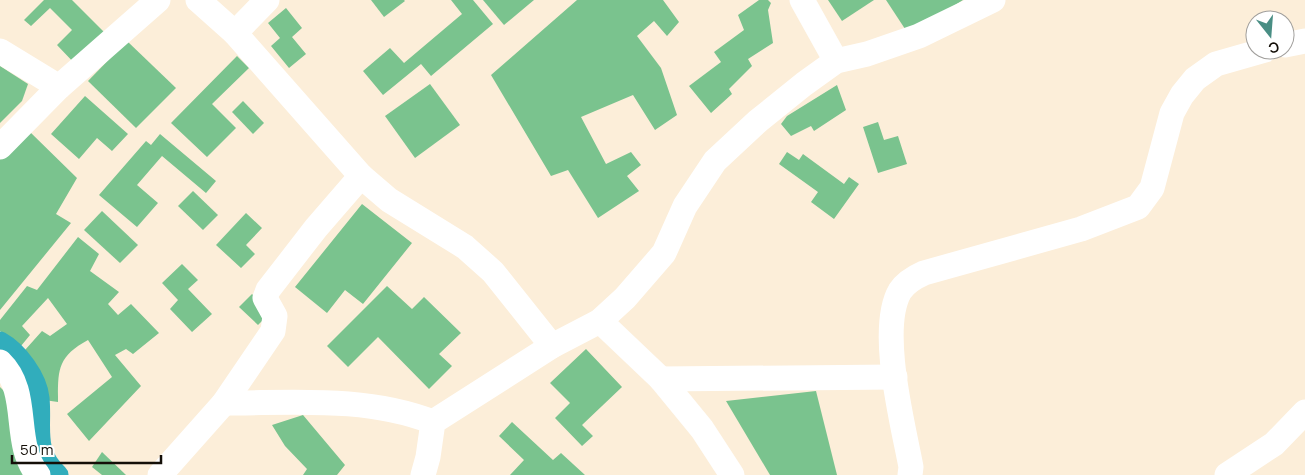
<svg xmlns="http://www.w3.org/2000/svg" width="1305" height="475" font-family="Manrope,sans-serif">
	<style>
		.forest { fill: #7ac38e }
		.lines { fill: none; stroke-linecap: round; stroke-linejoin: round }
		.canal { stroke: #31adbc; stroke-width: 21 }
		.minor { stroke: #fff; stroke-width: 25 }
	</style>
	<rect width="100%" height="100%" fill="#fceed9"/>
	<g class="forest">
		<polygon points="44,0 72,0 108,36 77,66 57,45 72,30 50,8 31,26 24,20"/>
		<polygon points="371,0 404,0 405,1 384,17"/>
		<polygon points="451,0 473,0 493,24 431,76 421,64 383,95 363,71 390,48 404,63 462,14"/>
		<polygon points="483,0 534,0 504,25"/>
		<polygon points="577,0 663,0 679,22 667,36 654,21 637,36 661,68 677,115 655,130 633,95 581,117 606,164 631,152 641,165 627,176 639,191 598,218 568,170 551,176 491,75"/>
		<polygon points="759,0 768,0 771,3 768,10 773,43 748,59 752,66 729,89 732,94 711,113 689,86 721,62 714,52 744,30 738,15"/>
		<polygon points="828,0 874,0 842,21"/>
		<polygon points="886,0 963,0 909,35"/>
		<polygon points="286,8 302,28 292,37 306,54 289,68 271,46 280,38 268,23"/>
		<polygon points="127,41 176,88 136,128 88,81"/>
		<polygon points="237,56 249,68 212,104 236,128 207,157 171,123"/>
		<polygon points="0,66 28,84 22,101 0,123"/>
		<polygon points="430,84 460,125 415,158 385,116"/>
		<polygon points="837,85 846,110 814,131 811,126 791,136 781,124 787,116"/>
		<polygon points="85,96 128,134 112,151 97,138 79,159 51,134"/>
		<polygon points="243,101 264,123 253,134 232,112"/>
		<polygon points="878,122 884,140 898,136 907,164 878,173 863,127"/>
		<polygon points="30,132 77,178 56,214 71,223 0,310 0,157"/>
		<polygon points="160,134 216,181 206,193 162,156 137,185 158,203 137,227 99,195 146,141 151,145"/>
		<polygon points="787,152 799,160 803,154 844,184 849,177 859,184 834,219 811,202 818,192 779,164"/>
		<polygon points="193,191 218,215 203,230 178,206"/>
		<polygon points="362,204 412,243 363,304 345,290 327,313 295,287"/>
		<polygon points="102,211 138,245 120,263 84,230"/>
		<polygon points="246,213 262,228 246,245 255,254 241,268 216,245"/>
		<path d="M78 237 99 254 90 271 119 292 108 304 118 315 131 304 159 333 133 354 126 349 115 355 141 386 89 441 67 414 112 377 88 340C57 357 58 370 58 402L44 400 41 376 25 350 42 331 50 336 67 324 48 298 22 326 30 335 21 346 0 331V320L27 286 37 290Z"/>
		<polygon points="182,264 198,280 188,289 212,314 192,332 170,309 178,300 162,283"/>
		<polygon points="387,286 412,309 424,297 461,333 439,354 452,366 429,389 378,337 348,367 327,346"/>
		<polygon points="252,294 270,313 258,325 239,307"/>
		<polygon points="586,349 622,387 582,425 593,436 582,446 555,418 570,403 550,383"/>
		<polygon points="0,387 7,394 31,475 0,475"/>
		<polygon points="816,391 837,475 770,475 726,401"/>
		<polygon points="303,415 345,465 337,475 303,475 307,469 285,446 272,425"/>
		<polygon points="512,422 553,460 561,453 585,475 510,475 524,460 499,436"/>
		<polygon points="102,452 126,475 102,475 92,467"/>
	</g>
	<g class="lines">
		<path class="canal" d="M0 342C18 352 37 378 39 398 42 428 32 451 58 475"/>
		<g class="minor">
			<polyline points="198,0 235,33 361,176 389,200 465,247 493,272 552,346"/>
			<polyline points="802,0 836,61"/>
			<polyline points="235,33 267,0"/>
			<polyline points="1285,45 1305,41"/>
			<polyline points="0,51 59,87 158,0"/>
			<polyline points="0,147 59,87"/>
			<polyline points="600,321 661,379 702,429 732,475"/>
			<path d="M0 362C32 393 11 442 38 475"/>
			<polyline points="661,379 895,377"/>
			<path d="M224 403C295 403 366 396 433 422"/>
			<polyline points="160,475 224,403 273,331 275,316 265,298 268,290 316,228 361,176"/>
			<polyline points="423,475 428,457 433,422 552,346 600,321 625,298 664,253 685,206 715,161 758,121 804,84 836,61 867,54 919,36 993,0"/>
			<path d="M910 475 911 467C903 424 878 329 900 291 906 282 915 277 924 273L1081 229 1138 207 1152 188 1172 113 1182 95 1195 79 1216 64 1265 50"/>
			<polyline points="1227,475 1274,444 1305,412"/>
		</g>
	</g>
	<g transform="translate(1270 35) rotate(163)"><circle r="24" fill="#ffffff" stroke="#a19f9c"/>
	<path d="M0-4L9 19L0 12L-9 19Z" fill="#498e84"/>
	<text y="-8" font-size="14" font-weight="bold" text-anchor="middle" fill="#140f08">С</text>
	</g>
	<path d="M12 455v8h149v-8" fill="none" stroke="#140f08" stroke-width="2.5"/>
	<text x="20" y="455" font-size="15" fill="#140f08" stroke="#ffffff" stroke-width="4" paint-order="stroke">50 m</text>
</svg>
